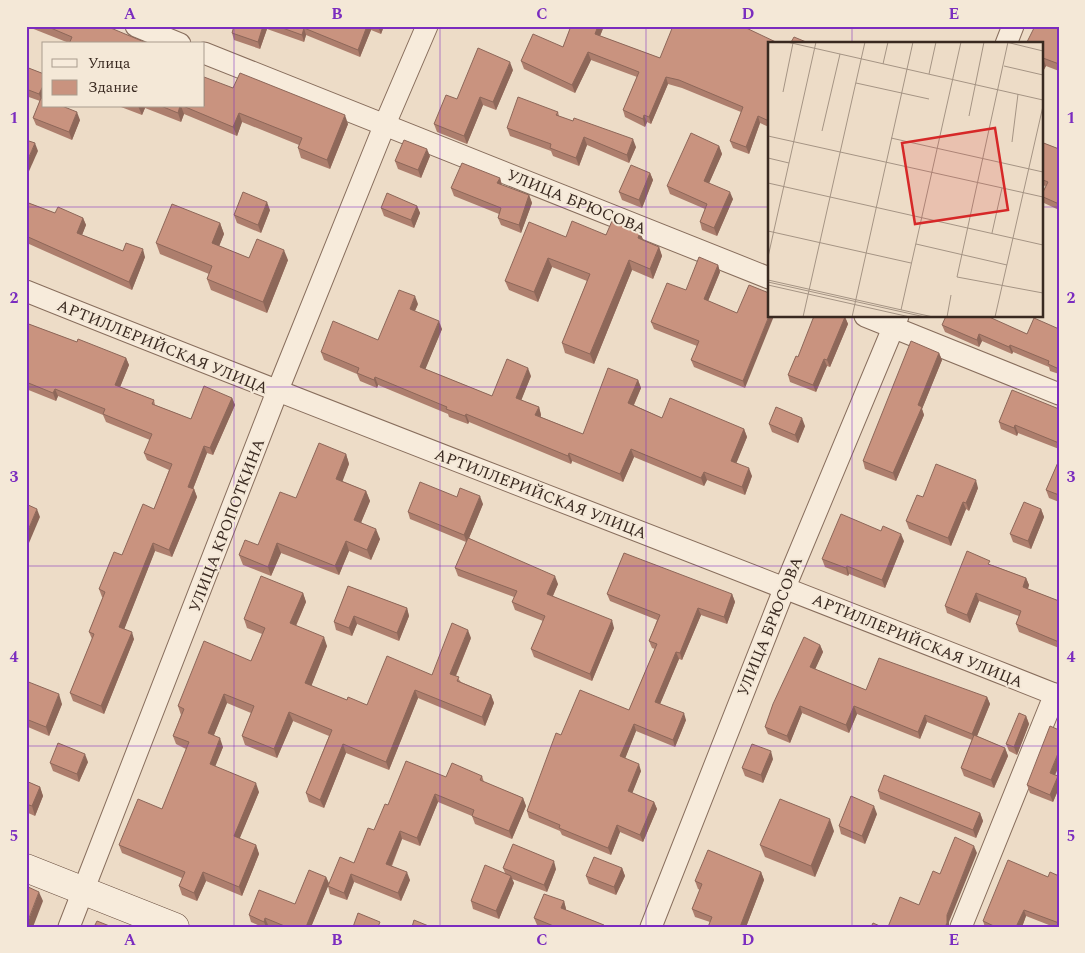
<svg xmlns="http://www.w3.org/2000/svg" width="1085" height="953" font-family="Spectral,serif">
	<style>
		.lines { fill: none; stroke-linecap: round; stroke-linejoin: round }
		.minor-casing { stroke: #886e5d; stroke-width: 23 }
		.secondary-casing { stroke: #6a4f40; stroke-width: 29 }
		.minor { stroke: #f7ebdb; stroke-width: 21 }
		.secondary { stroke: #f7ebdb; stroke-width: 28 }
		.wall { fill: #ad7e6d }
		.shaded-wall { fill: #8d6759 }
		.building { fill: #c9937f; stroke: #8d6759 }
		.grid { fill: none; stroke: #7b2cbf; stroke-width: 1; stroke-opacity: 0.55 }
		.labels { text-anchor: middle; stroke-width: 4; stroke-linejoin: round; paint-order: stroke }
		.street-label { font-size: 16px; fill: #392920; stroke: #f4e8d7 }
		.inset-road { fill: none; stroke: #a59484; stroke-width: 1 }
		.view { fill: #d62828; fill-opacity: 0.15; stroke: #d62828; stroke-width: 2.5 }
		.inset-edge { fill: none; stroke: #392920; stroke-width: 2.5 }
		.neatline { fill: none; stroke: #7b2cbf; stroke-width: 2 }
		.grid-label { font-size: 16px; text-anchor: middle; font-weight: bold; fill: #7b2cbf }
	</style>
	<rect width="100%" height="100%" fill="#eddcc7"/>
	<g class="lines">
		<defs>
			<g id="minor">
				<polyline points="136,26 180,44"/>
				<polyline points="1006,44 1013,26"/>
				<polyline points="204,53 769,278"/>
				<path d="M26 291C369 429 715 559 1059 696"/>
				<polyline points="865,316 1059,394"/>
				<polyline points="69,927 277,392 385,124 427,26"/>
				<polyline points="651,927 785,587 898,316"/>
				<polyline points="961,927 1055,694"/>
			</g>
			<polyline id="secondary" points="26,868 175,927"/>
		</defs>
		<use href="#minor" class="minor-casing"/>
		<use href="#secondary" class="secondary-casing"/>
		<use href="#minor" class="minor"/>
		<use href="#secondary" class="secondary"/>
	</g>
	<g class="wall">
		<polygon points="26,26 113,26 69,43"/>
		<polygon points="234,26 384,26 381,34 371,30 360,57 306,35 304,42 267,29 260,49 234,40 232,33"/>
		<polygon points="571,26 604,26 600,36 660,58 769,44 769,127 760,123 749,154 733,148 730,141 741,112 682,88 668,84 651,124 647,122 645,127 625,117 623,110 637,77 591,60 575,93 524,69 521,61 563,47"/>
		<polygon points="1059,26 1059,71 1046,66 1042,73 1041,73 1041,44"/>
		<polygon points="26,67 44,74 44,106 80,120 72,140 36,125 33,118 40,101 26,96"/>
		<polygon points="513,70 496,110 483,105 467,144 437,132 434,124 457,99"/>
		<polygon points="233,88 348,124 330,169 301,158 298,148 299,145 242,122 237,136 184,114 181,122 145,108 142,115 121,107 121,106 204,106"/>
		<polygon points="558,112 559,116 636,147 629,163 587,145 579,166 553,156 551,151 510,136 507,128"/>
		<polygon points="1041,142 1059,149 1059,210 1044,203 1041,196 1046,186 1041,185"/>
		<polygon points="719,146 722,154 709,183 733,199 717,236 702,230 700,222 705,209 670,194 667,186"/>
		<polygon points="430,156 421,178 398,169 395,161"/>
		<polygon points="650,173 653,180 642,208 622,200 619,192"/>
		<polygon points="500,178 502,185 529,195 532,203 521,233 501,225 498,218 499,214 454,196 451,188"/>
		<polygon points="26,202 55,213 83,218 86,225 82,235 123,251 145,257 132,290 29,244 27,248 26,247"/>
		<polygon points="417,206 420,213 414,228 384,216 381,208"/>
		<polygon points="270,210 261,233 237,223 234,215"/>
		<polygon points="220,223 224,234 219,246 249,258 288,260 267,313 211,290 207,279 209,274 160,254 156,243"/>
		<polygon points="640,232 643,240 659,247 662,256 653,279 632,270 594,364 565,353 562,343 587,281 552,267 538,302 509,290 505,281 566,237"/>
		<polygon points="718,265 720,272 708,301 737,313 745,388 694,367 691,360 697,346 654,329 651,322 686,290"/>
		<polygon points="418,304 415,311 442,329 425,369 492,396 531,376 521,400 539,407 541,415 541,417 583,434 638,380 641,388 634,405 662,418 744,429 747,437 736,463 752,476 745,495 707,480 704,486 634,457 623,482 572,461 571,464 469,422 468,424 449,417 448,414 378,385 377,388 360,381 357,374 324,360 321,352 378,340"/>
		<polygon points="845,317 848,324 830,367 827,366 816,392 790,382 788,375"/>
		<polygon points="992,319 1027,334 1059,329 1059,374 1050,371 1049,367 1013,352 1012,354 982,341 979,347 945,332 942,325"/>
		<polygon points="26,323 77,342 126,358 129,365 120,387 154,400 155,405 191,419 232,398 235,405 213,455 207,453 193,489 194,489 197,497 172,557 155,551 124,629 134,639 104,714 73,701 70,693 92,639 89,632 103,597 102,597 99,589 154,509 169,470 147,460 144,453 150,440 106,422 103,415 58,396 56,401 26,389"/>
		<polygon points="939,353 942,360 922,409 924,415 896,481 865,469 863,461"/>
		<polygon points="1059,409 1059,449 1018,433 1017,436 1001,429 999,422"/>
		<polygon points="769,424 805,426 798,443 772,432"/>
		<polygon points="346,454 349,464 342,481 366,491 370,501 361,522 380,539 371,560 349,551 339,575 281,553 271,576 243,565 239,555 258,545 296,498"/>
		<polygon points="1059,460 1059,502 1049,498 1046,490"/>
		<polygon points="978,488 969,511 966,509 951,546 909,529 906,521 923,497"/>
		<polygon points="457,497 483,504 469,538 558,584 553,596 614,628 592,681 534,657 531,649 543,621 515,610 512,602 514,597 458,576 455,568 466,542 410,519 408,512"/>
		<polygon points="1041,509 1044,517 1031,549 1013,542 1010,534"/>
		<polygon points="904,541 885,588 849,574 848,576 825,567 822,559"/>
		<polygon points="992,565 1026,578 1029,585 1028,589 1059,601 1059,648 1019,632 1016,624 1019,616 979,601 970,623 947,613 945,606"/>
		<polygon points="348,586 407,608 409,616 399,641 357,624 352,636 336,630 334,622"/>
		<polygon points="303,593 306,602 296,626 327,646 311,686 347,700 367,705 432,675 471,638 456,676 461,682 491,695 494,703 485,726 418,698 389,770 346,753 324,808 309,802 306,793 329,736 293,721 277,758 245,745 242,736 251,713 227,703 214,735 223,747 215,766 259,792 239,839 256,845 259,854 242,896 206,881 197,901 182,895 179,886 182,878 122,853 119,845 162,809 186,749 176,744 173,736 181,715 178,706 251,661 262,634 247,628 244,619"/>
		<polygon points="607,594 732,594 735,602 727,624 701,615 682,660 679,659 660,704 686,720 675,747 636,731 625,758 641,771 632,793 654,802 657,809 643,842 620,832 611,855 562,835 560,831 529,818 527,811 561,735 629,710 655,649 652,648 649,641 657,620 610,601"/>
		<polygon points="820,645 823,652 815,669 866,690 987,697 990,704 977,736 1005,748 1008,756 994,788 964,776 961,768 972,740 927,722 920,739 857,714 849,733 802,713 790,743 768,734 765,727"/>
		<polygon points="26,681 62,704 49,736 28,727 26,731"/>
		<polygon points="1026,716 1029,724 1017,755 1009,751 1006,744"/>
		<polygon points="773,759 763,783 745,776 742,768"/>
		<polygon points="88,762 79,782 53,771 50,763"/>
		<polygon points="1055,775 1058,776 1059,779 1059,788 1053,802 1030,793 1027,785"/>
		<polygon points="482,776 484,782 523,798 526,806 512,839 475,824 472,816 438,802 420,846 402,839 392,866 410,880 401,901 354,882 347,900 330,894 328,886 311,927 273,927 268,925 267,927 262,927 251,922 249,915 295,904 326,877 329,883 354,863 374,830 388,805 446,777"/>
		<polygon points="26,781 40,787 43,796 35,816 26,812"/>
		<polygon points="878,791 980,813 983,821 976,838 880,799"/>
		<polygon points="877,814 865,844 841,834 839,826"/>
		<polygon points="834,831 815,877 765,857 760,845"/>
		<polygon points="503,868 556,869 547,892 512,879 514,883 499,919 473,909 471,901 505,873"/>
		<polygon points="622,868 625,876 616,895 589,884 586,876"/>
		<polygon points="761,872 764,880 746,927 708,927 710,922 695,917 692,909 700,890 698,889 695,881"/>
		<polygon points="1059,876 1059,927 1054,927 1026,916 1022,927 985,927 983,921 1048,877"/>
		<polygon points="564,901 566,909 566,910 604,925 604,927 541,927 537,925 534,918"/>
	</g>
	<g class="shaded-wall">
		<polygon points="106,26 113,26 109,36"/>
		<polygon points="263,26 266,26 267,29 260,49 258,42"/>
		<polygon points="367,26 370,26 371,30 360,57 358,50"/>
		<polygon points="379,26 384,26 381,34 378,27"/>
		<polygon points="598,26 604,26 598,41 595,34"/>
		<polygon points="304,28 306,35 304,42 302,35"/>
		<polygon points="588,52 591,60 575,93 572,85"/>
		<polygon points="1043,58 1046,66 1042,73 1041,70 1041,62"/>
		<polygon points="510,62 513,70 496,110 493,102"/>
		<polygon points="666,77 668,84 651,124 649,117"/>
		<polygon points="44,84 44,98 42,102 39,94"/>
		<polygon points="480,97 483,105 467,144 464,136"/>
		<polygon points="138,106 144,106 145,108 142,115"/>
		<polygon points="180,106 181,106 184,114 181,122 178,113"/>
		<polygon points="77,112 80,120 72,140 69,132"/>
		<polygon points="239,113 242,122 237,136 233,127"/>
		<polygon points="345,115 348,124 330,169 327,160"/>
		<polygon points="644,115 647,122 645,127 643,119"/>
		<polygon points="758,116 760,123 749,154 746,147"/>
		<polygon points="584,137 587,145 579,166 576,158"/>
		<polygon points="633,139 636,147 629,163 627,155"/>
		<polygon points="35,143 38,151 26,178 26,164"/>
		<polygon points="719,146 722,154 707,188 704,181"/>
		<polygon points="427,149 430,156 421,178 418,170"/>
		<polygon points="650,173 653,180 642,208 639,200"/>
		<polygon points="500,178 502,186 497,183"/>
		<polygon points="730,192 733,199 717,236 714,228"/>
		<polygon points="529,195 532,203 521,233 519,225"/>
		<polygon points="267,202 270,210 261,233 258,225"/>
		<polygon points="417,206 420,213 414,228 411,220"/>
		<polygon points="83,218 86,225 80,240 77,233"/>
		<polygon points="220,223 224,234 216,254 212,243"/>
		<polygon points="640,232 644,242 638,238"/>
		<polygon points="26,237 29,244 27,248 26,246"/>
		<polygon points="659,247 662,256 653,279 650,269"/>
		<polygon points="143,249 145,257 132,290 129,282"/>
		<polygon points="284,250 288,260 267,313 263,302"/>
		<polygon points="548,258 552,267 538,302 534,292"/>
		<polygon points="629,260 632,270 594,364 590,354"/>
		<polygon points="718,265 720,272 706,306 704,299"/>
		<polygon points="415,296 418,304 412,317 410,309"/>
		<polygon points="769,316 774,316 745,388 743,381"/>
		<polygon points="845,317 848,324 830,367 827,360"/>
		<polygon points="439,321 442,329 423,375 420,367"/>
		<polygon points="979,334 982,341 979,347 977,340"/>
		<polygon points="1010,345 1013,352 1012,354 1009,347"/>
		<polygon points="939,353 942,360 922,409 924,415 896,481 893,473 918,405"/>
		<polygon points="126,358 129,365 118,392 115,385"/>
		<polygon points="824,359 827,366 816,392 813,385"/>
		<polygon points="528,368 531,376 519,406 516,398"/>
		<polygon points="375,377 378,385 377,388 374,380"/>
		<polygon points="638,380 641,388 631,411 628,403"/>
		<polygon points="55,389 58,396 56,401 53,393"/>
		<polygon points="232,398 235,405 213,455 210,448"/>
		<polygon points="539,407 541,415 538,423 535,415"/>
		<polygon points="466,414 469,422 468,424 465,416"/>
		<polygon points="802,418 805,426 798,443 795,435"/>
		<polygon points="1015,425 1018,433 1017,436 1014,428"/>
		<polygon points="744,429 747,437 734,469 731,461"/>
		<polygon points="204,446 207,453 191,494 188,487"/>
		<polygon points="631,449 634,457 623,482 620,474"/>
		<polygon points="569,453 572,461 571,464 568,456"/>
		<polygon points="346,454 349,464 340,488 336,479"/>
		<polygon points="749,468 752,476 745,495 742,487"/>
		<polygon points="704,472 707,480 704,486 701,478"/>
		<polygon points="976,480 978,488 969,511 966,503"/>
		<polygon points="194,489 197,497 172,557 169,550"/>
		<polygon points="366,491 370,501 358,530 354,520"/>
		<polygon points="480,496 483,504 467,543 464,535"/>
		<polygon points="963,502 966,509 951,546 948,538"/>
		<polygon points="37,509 40,517 26,550 26,535"/>
		<polygon points="1041,509 1044,517 1031,549 1028,541"/>
		<polygon points="376,529 380,539 371,560 367,550"/>
		<polygon points="901,534 904,541 885,588 882,580"/>
		<polygon points="346,541 349,551 339,575 335,566"/>
		<polygon points="153,543 155,551 122,635 119,627"/>
		<polygon points="277,543 281,553 271,576 268,567"/>
		<polygon points="847,566 849,574 848,576 846,568"/>
		<polygon points="555,576 558,584 550,602 547,594"/>
		<polygon points="1026,578 1029,585 1026,594 1023,587"/>
		<polygon points="303,593 306,602 293,632 290,623"/>
		<polygon points="976,593 979,601 970,623 967,615"/>
		<polygon points="732,594 735,602 727,624 724,617"/>
		<polygon points="407,608 409,616 399,641 397,633"/>
		<polygon points="698,608 701,615 682,660 680,653"/>
		<polygon points="354,616 357,624 352,636 349,628"/>
		<polygon points="612,620 614,628 592,681 590,674"/>
		<polygon points="468,630 471,638 453,682 450,674"/>
		<polygon points="132,632 134,639 104,714 101,706"/>
		<polygon points="324,637 327,646 309,692 305,683"/>
		<polygon points="820,645 823,652 813,674 810,667"/>
		<polygon points="676,652 679,659 658,709 655,702"/>
		<polygon points="415,690 418,698 389,770 386,762"/>
		<polygon points="59,694 62,704 49,736 46,727"/>
		<polygon points="224,694 227,703 211,742 208,733"/>
		<polygon points="491,695 494,703 485,726 482,717"/>
		<polygon points="987,697 990,704 975,741 972,734"/>
		<polygon points="800,706 802,713 790,743 787,736"/>
		<polygon points="854,706 857,714 849,733 846,725"/>
		<polygon points="289,712 293,721 277,758 274,749"/>
		<polygon points="684,713 686,720 675,747 673,740"/>
		<polygon points="925,715 927,722 920,739 918,732"/>
		<polygon points="1026,716 1029,724 1017,755 1014,747"/>
		<polygon points="634,724 636,731 623,764 620,756"/>
		<polygon points="220,738 223,747 213,772 210,764"/>
		<polygon points="343,744 346,753 324,808 320,800"/>
		<polygon points="1005,748 1008,756 994,788 991,780"/>
		<polygon points="771,751 773,759 763,783 761,775"/>
		<polygon points="1059,751 1059,766 1053,780 1050,773"/>
		<polygon points="85,754 88,762 79,782 77,774"/>
		<polygon points="639,764 641,771 630,799 628,791"/>
		<polygon points="1058,776 1059,779 1059,788 1053,802 1050,795"/>
		<polygon points="256,783 259,792 237,845 234,836"/>
		<polygon points="40,787 43,796 35,816 32,806"/>
		<polygon points="435,794 438,802 420,846 417,838"/>
		<polygon points="523,798 526,806 512,839 509,831"/>
		<polygon points="654,802 657,809 643,842 640,835"/>
		<polygon points="874,806 877,814 865,844 862,836"/>
		<polygon points="980,813 983,821 976,838 973,830"/>
		<polygon points="830,819 834,831 815,877 811,866"/>
		<polygon points="617,825 620,832 611,855 608,848"/>
		<polygon points="400,831 402,839 389,871 386,864"/>
		<polygon points="256,845 259,854 242,896 239,887"/>
		<polygon points="974,846 977,853 949,922 949,927 945,927 947,915"/>
		<polygon points="554,861 556,869 547,892 544,885"/>
		<polygon points="622,868 625,876 616,895 614,887"/>
		<polygon points="203,872 206,881 197,901 194,893"/>
		<polygon points="407,872 410,880 401,901 398,893"/>
		<polygon points="761,872 764,880 746,927 740,927"/>
		<polygon points="351,874 354,882 347,900 344,893"/>
		<polygon points="511,876 514,883 499,919 496,911"/>
		<polygon points="326,877 329,884 311,927 306,927"/>
		<polygon points="39,892 43,901 33,927 26,927"/>
		<polygon points="564,901 566,909 564,915 561,908"/>
		<polygon points="1024,910 1026,916 1022,927 1016,927"/>
		<polygon points="265,918 268,925 267,927 266,927 264,922"/>
	</g>
	<g class="building">
		<polygon points="46,26 106,26 149,44 69,44 72,37"/>
		<polygon points="234,26 263,26 258,42 232,33"/>
		<polygon points="277,26 367,26 358,50 304,28 302,35"/>
		<polygon points="571,26 598,26 595,34 660,58 673,26 742,26 780,44 769,44 769,121 758,116 746,147 730,141 743,107 679,80 666,77 649,117 644,115 643,119 623,110 639,72 588,52 572,85 521,61 533,34 563,47"/>
		<polygon points="1035,26 1059,26 1059,64 1043,58 1041,62 1041,44 1026,44"/>
		<polygon points="794,37 811,44 790,44"/>
		<polygon points="478,48 510,62 493,102 480,97 464,136 434,124 446,95 457,99"/>
		<polygon points="26,67 44,74 44,84 39,94 26,89"/>
		<polygon points="240,73 345,115 327,160 298,148 302,138 239,113 233,127 183,106 204,106 204,77 233,88"/>
		<polygon points="518,97 558,112 556,115 573,121 574,118 633,139 627,155 584,137 576,158 550,148 551,144 507,128"/>
		<polygon points="41,98 44,99 44,106 62,106 77,112 69,132 33,118"/>
		<polygon points="161,106 180,106 178,113"/>
		<polygon points="691,133 719,146 704,181 730,192 714,228 700,222 707,204 667,186"/>
		<polygon points="26,140 35,143 26,164"/>
		<polygon points="404,140 427,149 418,170 395,161"/>
		<polygon points="1041,142 1059,149 1059,204 1041,196 1048,182 1041,179"/>
		<polygon points="462,163 500,178 497,183 529,195 519,225 498,218 501,208 451,188"/>
		<polygon points="631,165 650,173 639,200 619,192"/>
		<polygon points="243,192 267,202 258,225 234,215"/>
		<polygon points="387,193 417,206 411,220 381,208"/>
		<polygon points="26,202 55,213 58,207 83,218 77,233 123,251 126,243 143,249 129,282 26,236"/>
		<polygon points="172,204 220,223 212,243 249,258 257,239 284,250 263,302 207,279 212,266 156,243"/>
		<polygon points="572,221 606,235 612,221 640,232 638,238 659,247 650,269 629,260 590,354 562,343 590,274 548,258 534,292 505,281 529,222 566,237"/>
		<polygon points="699,257 718,265 704,299 737,313 749,285 769,293 769,316 743,381 691,360 699,341 651,322 667,283 686,290"/>
		<polygon points="399,290 415,296 410,309 439,321 420,367 492,396 507,359 528,368 516,398 539,407 535,415 583,434 608,368 638,380 628,403 662,418 670,398 744,429 731,461 749,468 742,487 704,472 701,478 631,449 620,474 569,453 568,456 466,414 465,416 446,409 447,407 375,377 374,380 357,373 359,368 321,352 333,321 378,340"/>
		<polygon points="814,316 844,316 845,317 827,360 824,359 813,385 788,375 796,356 798,357"/>
		<polygon points="946,316 987,316 1027,334 1034,318 1059,329 1059,369 1048,364 1049,361 1010,345 1009,347 979,334 977,340 942,325"/>
		<polygon points="26,323 77,342 78,339 126,358 115,385 154,400 152,404 191,419 204,386 232,398 210,448 204,446 188,487 194,489 169,550 153,543 119,627 132,632 101,706 70,693 94,634 89,632 105,592 99,589 114,552 122,555 143,504 154,509 172,464 144,453 152,434 103,414 105,409 55,389 53,393 26,382"/>
		<polygon points="911,341 939,353 918,405 922,407 893,473 863,461"/>
		<polygon points="1012,390 1059,409 1059,443 1015,425 1014,428 999,422"/>
		<polygon points="776,407 802,418 795,435 769,424"/>
		<polygon points="319,443 346,454 336,479 366,491 354,520 376,529 367,550 346,541 335,566 277,543 268,567 239,555 245,540 258,545 280,492 296,498"/>
		<polygon points="1059,460 1059,495 1046,490"/>
		<polygon points="936,464 976,480 966,503 963,502 948,538 906,521 917,495 923,497"/>
		<polygon points="420,482 457,497 460,488 480,496 464,535 408,512"/>
		<polygon points="1024,502 1041,509 1028,541 1010,534"/>
		<polygon points="26,504 37,509 26,535"/>
		<polygon points="841,514 881,531 883,526 901,534 882,580 847,566 846,568 822,559"/>
		<polygon points="468,538 555,576 547,594 612,620 590,674 531,649 545,616 512,602 517,591 455,568"/>
		<polygon points="967,551 990,561 988,564 1026,578 1023,587 1059,601 1059,642 1016,624 1021,611 976,593 967,615 945,606"/>
		<polygon points="624,553 732,594 724,617 698,608 680,653 676,652 655,702 684,713 673,740 634,724 620,756 639,764 628,791 654,802 640,835 617,825 608,848 559,828 560,825 527,811 556,733 561,735 580,690 629,710 657,644 649,641 660,615 607,594"/>
		<polygon points="261,576 303,593 290,623 324,637 305,683 347,700 348,697 367,705 387,656 432,675 452,623 468,630 450,674 459,677 457,681 491,695 482,717 415,690 386,762 343,744 320,800 306,793 332,730 289,712 274,749 242,736 254,706 224,694 208,733 220,738 210,764 256,783 234,836 256,845 239,887 203,872 194,893 179,886 185,872 119,845 138,799 162,809 189,742 173,736 184,709 178,706 204,641 251,661 265,628 244,619"/>
		<polygon points="348,586 407,608 397,633 354,616 349,628 334,622"/>
		<polygon points="804,637 820,645 810,667 866,690 879,658 987,697 972,734 925,715 918,732 854,706 846,725 800,706 787,736 765,727 773,704"/>
		<polygon points="26,681 59,694 46,727 26,719"/>
		<polygon points="1019,713 1026,716 1014,747 1006,744"/>
		<polygon points="1050,726 1059,730 1059,751 1050,773 1058,776 1050,795 1027,785"/>
		<polygon points="974,735 1005,748 991,780 961,768"/>
		<polygon points="58,743 85,754 77,774 50,763"/>
		<polygon points="752,744 771,751 761,775 742,768"/>
		<polygon points="406,761 446,777 452,763 482,776 480,780 523,798 509,831 472,816 474,810 435,794 417,838 400,831 386,864 407,872 398,893 351,874 344,893 328,886 340,857 354,863 368,828 374,830 385,804 388,805"/>
		<polygon points="884,775 980,813 973,830 878,791"/>
		<polygon points="26,781 40,787 32,806 26,804"/>
		<polygon points="851,796 874,806 862,836 839,826"/>
		<polygon points="780,799 830,819 811,866 760,845"/>
		<polygon points="955,837 974,846 947,915 947,923 945,927 888,927 900,897 919,905 933,871 940,874"/>
		<polygon points="513,844 554,861 544,885 503,868"/>
		<polygon points="708,850 761,872 740,927 708,927 712,917 692,909 702,884 695,881"/>
		<polygon points="594,857 622,868 614,887 586,876"/>
		<polygon points="1008,860 1048,877 1050,872 1059,876 1059,923 1024,910 1016,927 996,927 983,921"/>
		<polygon points="485,865 511,876 496,911 471,901"/>
		<polygon points="309,870 326,877 306,927 287,927 265,918 264,922 249,915 259,890 295,904"/>
		<polygon points="26,886 39,892 26,926"/>
		<polygon points="544,894 564,901 561,908 604,925 603,927 556,927 534,918"/>
		<polygon points="358,913 380,922 378,927 353,927"/>
		<polygon points="414,920 431,927 412,927"/>
		<polygon points="97,921 112,927 94,927"/>
		<polygon points="873,923 882,927 871,927"/>
	</g>
	<path class="grid" d="M234 26V927M440 26V927M646 26V927M852 26V44M26 207H769M1041 207H1059M852 316V927M26 387H1059M26 566H1059M26 746H1059"/>
	<g class="labels">
		<g class="street-label">
			<text transform="translate(577 201) rotate(22)" y="6">УЛИЦА БРЮСОВА</text>
			<text transform="translate(163 346) rotate(22)" y="6">АРТИЛЛЕРИЙСКАЯ УЛИЦА</text>
			<text transform="translate(541 493) rotate(21)" y="6">АРТИЛЛЕРИЙСКАЯ УЛИЦА</text>
			<text transform="translate(226 525) rotate(-69)" y="6">УЛИЦА КРОПОТКИНА</text>
			<text transform="translate(769 626) rotate(-68)" y="6">УЛИЦА БРЮСОВА</text>
			<text transform="translate(918 640) rotate(22)" y="6">АРТИЛЛЕРИЙСКАЯ УЛИЦА</text>
		</g>
	</g>
	<g transform="translate(768 42)">
		<rect width="275" height="275" fill="#eddcc7"/>
		<path class="inset-road" d="M19 0 275 58M238 0 275 9M240 0 189 235 275 251M115 22 120 0M236 24 275 33M161 32 168 0M88 41 161 57M15 50 25 1M201 74 216 0M54 89 72 12M0 94 275 155M123 96 275 130M244 100 250 52M0 116 21 121M0 141 275 203M0 189 143 221M224 191 234 146M148 202 239 223M0 215 48 0M0 238 165 275M0 240 157 275M0 243 142 275M133 268 193 0M35 275 97 0M84 275 145 0M179 275 183 253M227 275 275 64"/>
		<path class="view" d="M227 86 240 168 147 182 134 101Z"/>
		<rect width="275" height="275" class="inset-edge"/>
	</g>
	<rect width="1085" height="953" fill="none" stroke="#f4e8d7" stroke-width="55"/>
	<rect x="42" y="42" width="162" height="65" fill="#f4e8d7" stroke="#a99c8e"/>
	<rect x="52" y="59" width="25" height="8" fill="#f7ebdb" stroke="#a99c8e"/>
	<text x="88" y="68" font-size="15" fill="#392920">Улица</text>
	<rect x="52" y="80" width="25" height="15" fill="#c9937f" stroke="#a99c8e"/>
	<text x="88" y="92" font-size="15" fill="#392920">Здание</text>
	<rect x="28" y="28" width="1030" height="898" class="neatline"/>
	<g class="grid-label">
		<text x="130" y="19">A</text>
		<text x="337" y="19">B</text>
		<text x="542" y="19">C</text>
		<text x="748" y="19">D</text>
		<text x="954" y="19">E</text>
		<text x="14" y="123">1</text>
		<text x="1071" y="123">1</text>
		<text x="14" y="303">2</text>
		<text x="1071" y="303">2</text>
		<text x="14" y="482">3</text>
		<text x="1071" y="482">3</text>
		<text x="14" y="662">4</text>
		<text x="1071" y="662">4</text>
		<text x="14" y="841">5</text>
		<text x="1071" y="841">5</text>
		<text x="130" y="945">A</text>
		<text x="337" y="945">B</text>
		<text x="542" y="945">C</text>
		<text x="748" y="945">D</text>
		<text x="954" y="945">E</text>
	</g>
</svg>
